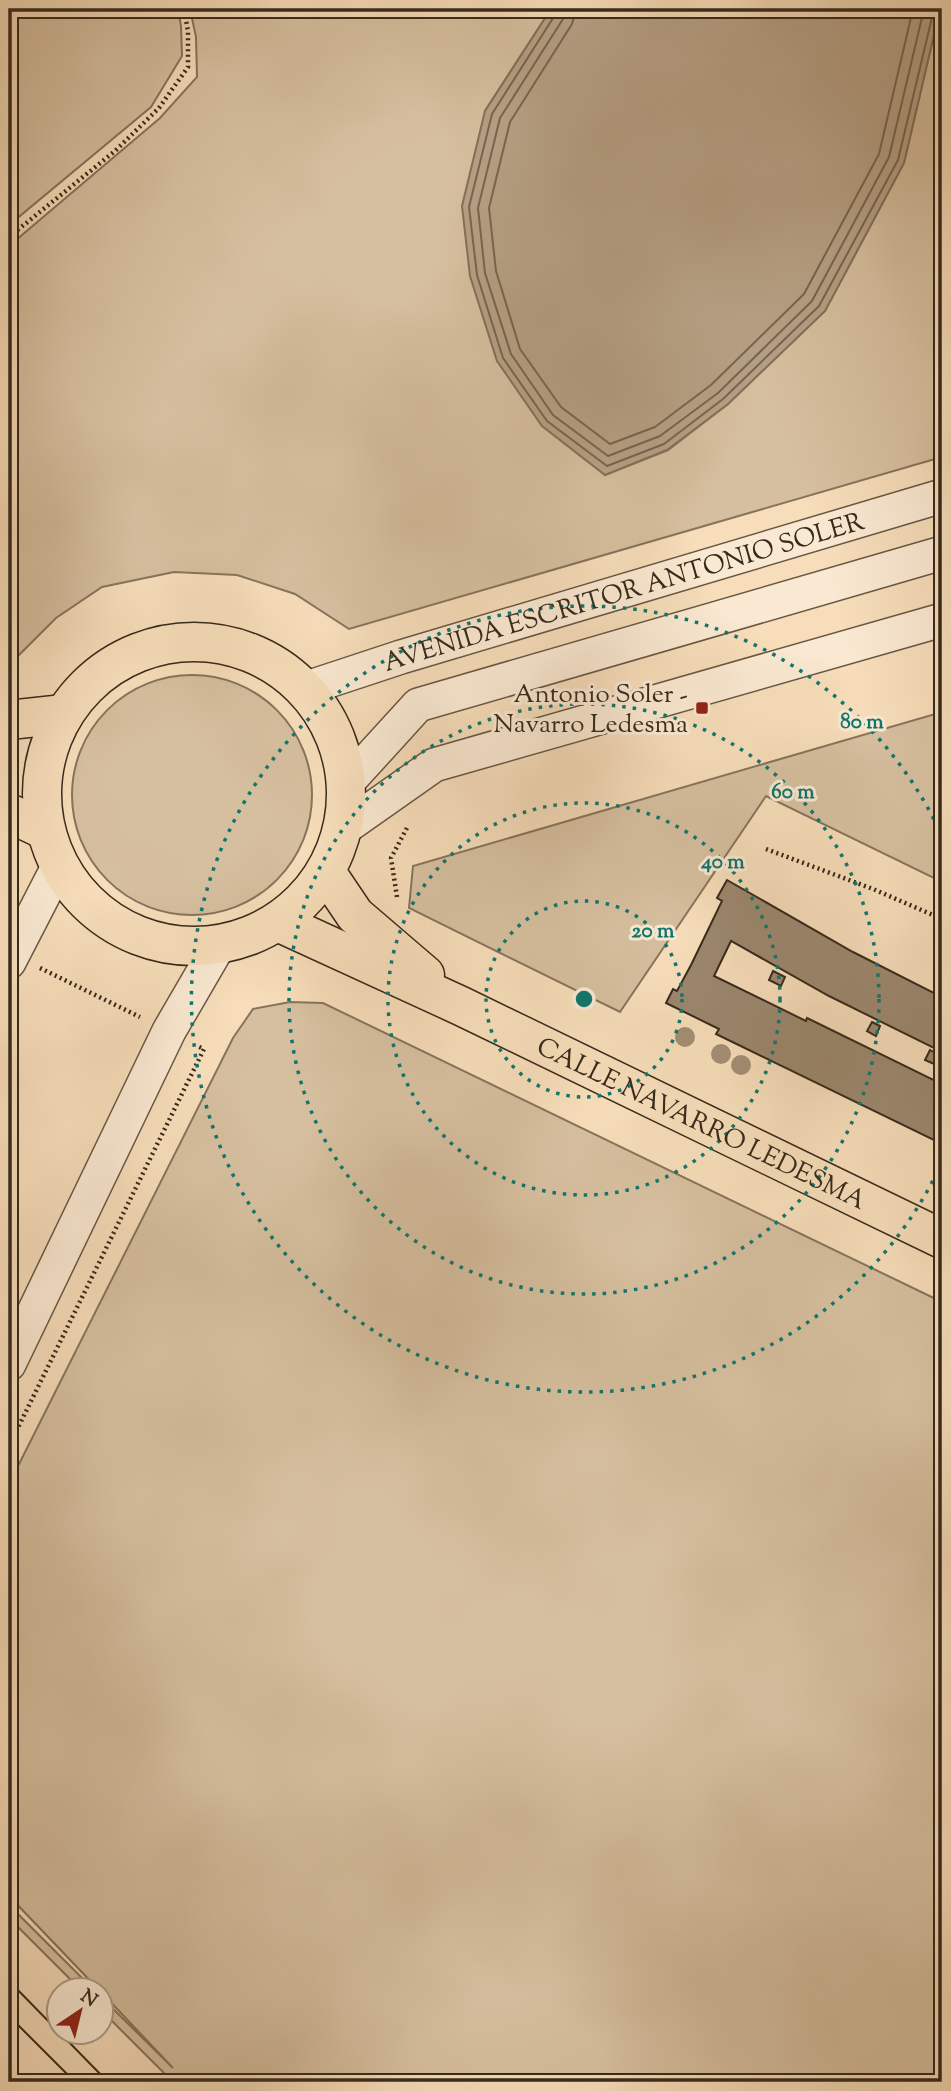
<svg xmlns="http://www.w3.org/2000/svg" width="951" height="2091" font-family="'Sorts Mill Goudy',serif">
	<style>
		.green { fill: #d6bf9f; stroke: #86745d; stroke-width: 2 }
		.water { fill: #b6a084; stroke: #83715a; stroke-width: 2 }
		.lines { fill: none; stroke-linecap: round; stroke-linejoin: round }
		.shore { stroke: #766550; stroke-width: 2 }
		.building { fill: #9b876e; stroke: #372a1b; stroke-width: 2 }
		.minor-casing { stroke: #675743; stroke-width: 36 }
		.major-casing { stroke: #372a1b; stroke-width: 41 }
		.path { stroke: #372a1b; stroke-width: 4.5; stroke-dasharray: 2 3.5; stroke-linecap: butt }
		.minor { stroke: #fae9d2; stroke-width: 33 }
		.major { stroke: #f7ddba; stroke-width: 38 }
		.tram { stroke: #372a1b; stroke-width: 2 }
		.tree { fill: #a38f75 }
		.ring { fill: none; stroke: #0f766e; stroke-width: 3.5; stroke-dasharray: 3.5 7 }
		.poi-dot { fill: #8f2418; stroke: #fae9d2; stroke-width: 2.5 }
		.labels { text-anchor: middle; stroke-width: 6; stroke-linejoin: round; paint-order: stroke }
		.street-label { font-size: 26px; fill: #372a1b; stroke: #fae9d2 }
		.poi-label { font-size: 26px; fill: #372a1b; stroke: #fae9d2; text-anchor: end }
		.centre { fill: #0f766e; stroke: #fae9d2; stroke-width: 3.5 }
		.ring-label { font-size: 21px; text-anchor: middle; font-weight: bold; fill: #0f766e; stroke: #fae9d2; stroke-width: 6; stroke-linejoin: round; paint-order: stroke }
	</style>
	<rect width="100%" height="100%" fill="#f7ddba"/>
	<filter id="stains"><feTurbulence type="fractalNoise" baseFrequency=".00286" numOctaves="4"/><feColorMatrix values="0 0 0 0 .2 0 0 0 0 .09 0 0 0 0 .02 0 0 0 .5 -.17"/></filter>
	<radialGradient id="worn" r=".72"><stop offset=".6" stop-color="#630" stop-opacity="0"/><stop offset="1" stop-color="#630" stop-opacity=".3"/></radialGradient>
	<g class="green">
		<polygon points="9,9 178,9 181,26 182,56 151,107 9,225"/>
		<polygon points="190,9 551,9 485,111 605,475 668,450 728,404 825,311 904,163 940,9 942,9 942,457 349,629 295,594 237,575 174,572 102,587 56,618 16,658 9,668 9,246 160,118 197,77 196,37"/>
		<circle cx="192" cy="795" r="120"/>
		<polygon points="942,712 942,882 766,796 620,1012 409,908 413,866"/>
		<polygon points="290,1002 323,1003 942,1302 942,2082 173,2082 102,2011 102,1998 173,2068 102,1993 102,1990 98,1989 9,1896 9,1484 233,1038 253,1009"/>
		<polygon points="9,1905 93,1989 80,1989 9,1918"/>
	</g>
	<polygon class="water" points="551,9 940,9 904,163 825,311 728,404 667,450 605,475 542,426 497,361 470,276 462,206 485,111"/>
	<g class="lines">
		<g class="shore">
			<polyline points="556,9 555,15 492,114 469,207 477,275 503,358 547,421 607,466 664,444 723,399 819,306 898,160 934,9"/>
			<polyline points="565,9 563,19 500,118 478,208 485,273 511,354 553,415 608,456 660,436 718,393 812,301 889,157 924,9"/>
			<polyline points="576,9 572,24 510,122 489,208 496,271 520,349 561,407 610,444 655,427 711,385 804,294 879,154 913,9"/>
		</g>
	</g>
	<g class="building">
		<polygon points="727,880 853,952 942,997 942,1052 829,996 731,941 714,976 806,1021 807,1018 942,1084 942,1144 716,1034 719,1029 666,1003 673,989 677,991 691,965 722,901 717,898"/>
		<polygon points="773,971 785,977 781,986 769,980"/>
		<polygon points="872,1022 880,1026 876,1036 867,1031"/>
		<polygon points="930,1050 939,1055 934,1064 925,1060"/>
	</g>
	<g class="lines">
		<defs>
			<g id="minor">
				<path id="s1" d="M304 689 401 657 942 496"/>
				<polyline points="346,784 418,705 942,553"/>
				<polyline points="343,829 434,765 942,620"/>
				<polyline points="9,962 59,865"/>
				<polyline points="9,1364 169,1031 219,945"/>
			</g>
			<g id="major">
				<circle cx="194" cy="794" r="152"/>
				<polyline points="9,720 64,714"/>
				<polyline points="9,813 45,830"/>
				<polyline points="326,872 355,915 425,975"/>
				<path id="s2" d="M278 922 461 1006 942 1239"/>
			</g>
		</defs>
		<use href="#minor" class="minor-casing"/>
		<use href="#major" class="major-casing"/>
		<g class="path">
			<polyline points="9,237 115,151 159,108 188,67 188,31 184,9"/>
			<polyline points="766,849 873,889 942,919"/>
			<polyline points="397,897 391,858 408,826"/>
			<polyline points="40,968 140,1017"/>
			<polyline points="9,1446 204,1049 197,1046"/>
		</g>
		<use href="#minor" class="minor"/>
		<use href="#major" class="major"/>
		<g class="tram">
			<polyline points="9,1981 108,2082"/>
			<polyline points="9,2016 75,2082"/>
		</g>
	</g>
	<g class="tree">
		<circle cx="685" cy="1037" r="10"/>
		<circle cx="721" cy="1054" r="10"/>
		<circle cx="741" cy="1065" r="10"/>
	</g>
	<g class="ring">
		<circle cx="584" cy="999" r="98"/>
		<circle cx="584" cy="999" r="196"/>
		<circle cx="584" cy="999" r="295"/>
		<path d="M942 1162A393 393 0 1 1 942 836"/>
	</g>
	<rect class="poi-dot" x="695" y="701" width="14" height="14" rx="3.5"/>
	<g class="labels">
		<g class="street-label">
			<text dy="9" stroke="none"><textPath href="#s1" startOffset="334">AVENIDA ESCRITOR ANTONIO SOLER</textPath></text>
			<text dy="9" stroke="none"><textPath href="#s2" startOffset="469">CALLE NAVARRO LEDESMA</textPath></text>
		</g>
		<g class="poi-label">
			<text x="688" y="702">Antonio Soler -<tspan x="688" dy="30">Navarro Ledesma</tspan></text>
		</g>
	</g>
	<circle cx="584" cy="999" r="10" class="centre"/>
	<g class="ring-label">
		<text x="862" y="728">80 m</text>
		<text x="793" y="798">60 m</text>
		<text x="723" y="868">40 m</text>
		<text x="653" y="937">20 m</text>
	</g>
	<rect width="951" height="2091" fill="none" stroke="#f7ddba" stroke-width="35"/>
	<rect x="10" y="10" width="930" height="2070" fill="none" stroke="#372a1b" stroke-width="3.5"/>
	<rect x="18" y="18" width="916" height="2056" fill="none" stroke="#372a1b" stroke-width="2"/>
	<g transform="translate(80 2011) rotate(35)"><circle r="33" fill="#fae9d2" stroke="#ac9d89" stroke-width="2"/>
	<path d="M0-5L12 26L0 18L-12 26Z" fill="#8f2418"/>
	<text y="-10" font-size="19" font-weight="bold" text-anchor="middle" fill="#372a1b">N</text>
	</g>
	<rect width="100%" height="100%" filter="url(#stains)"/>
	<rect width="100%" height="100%" fill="url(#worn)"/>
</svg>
